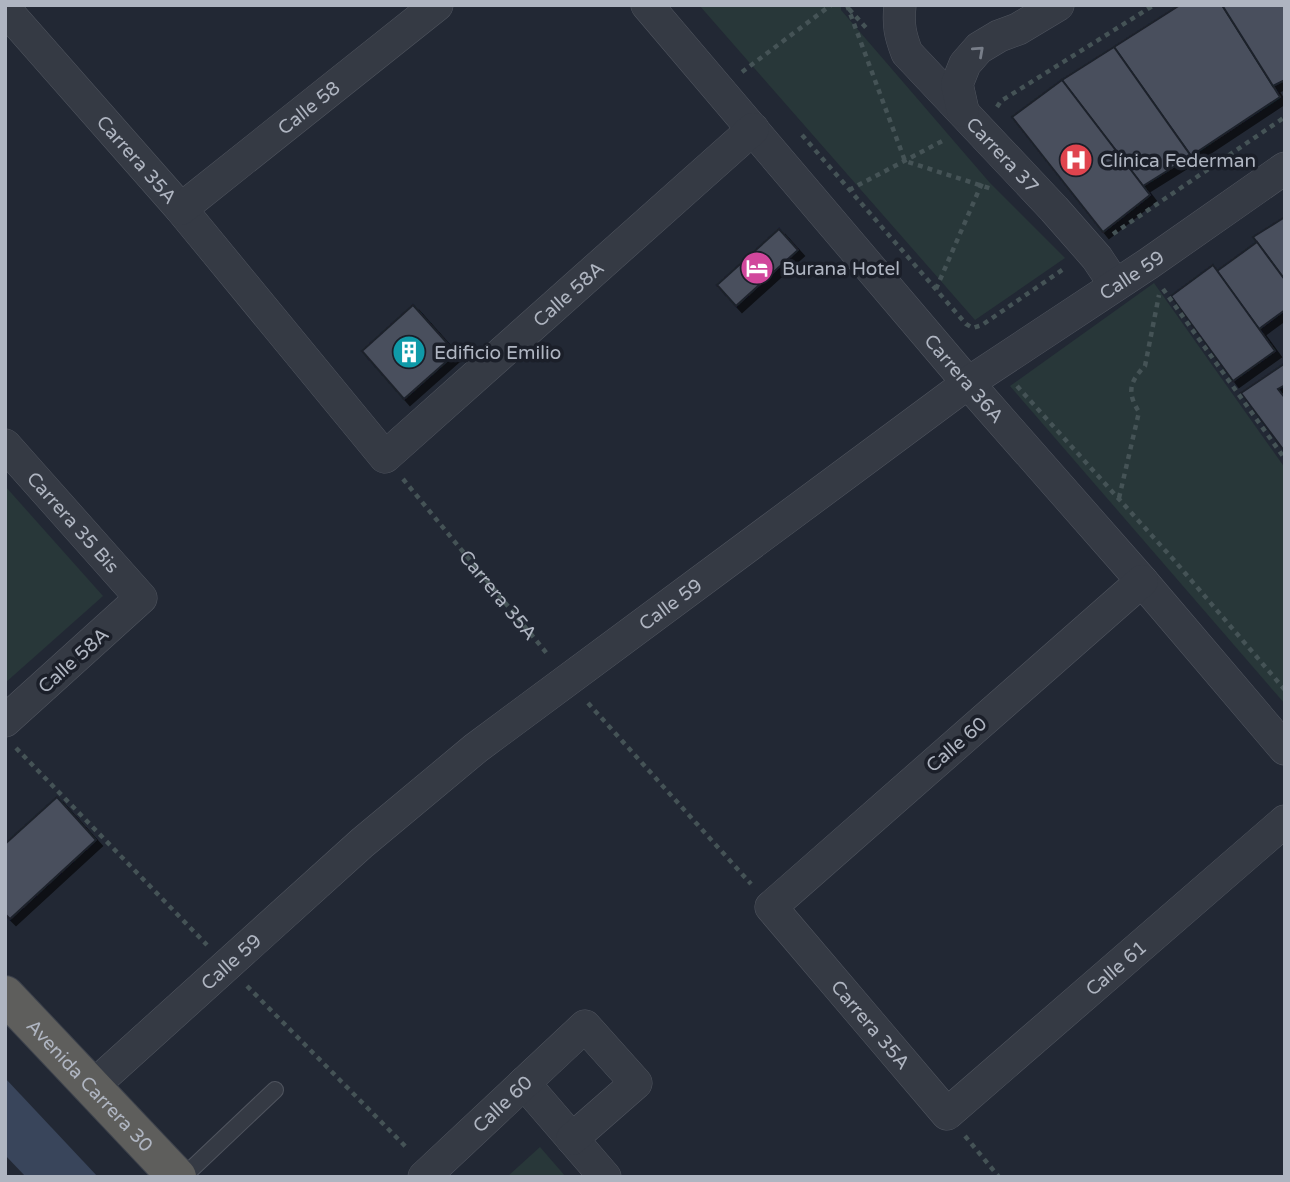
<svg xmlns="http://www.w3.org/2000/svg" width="1290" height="1182" font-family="'Varela Round',sans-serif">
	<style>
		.green { fill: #283739 }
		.water { fill: #39455b }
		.building { fill: #494f5d; stroke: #1d212b; stroke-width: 2; filter: url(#shadow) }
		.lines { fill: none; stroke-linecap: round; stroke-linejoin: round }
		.service-casing { stroke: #50555f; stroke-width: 18 }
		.minor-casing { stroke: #50555f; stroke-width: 33 }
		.trunk-casing { stroke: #3d424c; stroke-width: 40 }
		.path { stroke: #455356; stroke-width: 4.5; stroke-dasharray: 5 5; stroke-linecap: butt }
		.service { stroke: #353a44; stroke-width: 16 }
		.minor { stroke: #353a44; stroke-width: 32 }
		.trunk { stroke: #5e5e5c; stroke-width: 38 }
		.oneway { stroke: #787e89 }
		.labels { text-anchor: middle; stroke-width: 7; stroke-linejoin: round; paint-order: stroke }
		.street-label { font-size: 19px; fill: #afb5c1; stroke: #1b1f29 }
		.poi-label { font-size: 19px; fill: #afb5c1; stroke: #1b1f29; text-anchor: start }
	</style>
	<defs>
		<filter id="shadow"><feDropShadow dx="6" dy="6" stdDeviation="0" flood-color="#0009"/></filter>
	</defs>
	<rect width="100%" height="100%" fill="#222834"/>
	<g class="green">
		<polygon points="699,5 841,5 841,10 990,183 1065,258 975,320"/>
		<polygon points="1154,283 1285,468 1285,704 1010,386"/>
		<polygon points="5,486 103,596 5,683"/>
		<polygon points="540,1147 566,1177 507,1177"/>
	</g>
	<polygon class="water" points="5,1078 98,1177 26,1177 5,1155"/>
	<g class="building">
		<polygon points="1180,5 1222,5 1280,97 1191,156 1114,47"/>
		<polygon points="1222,5 1285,5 1285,80 1273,86"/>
		<polygon points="1114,47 1191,156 1143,186 1062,80"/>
		<polygon points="1062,80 1150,195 1103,232 1012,117"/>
		<polygon points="1285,217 1285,280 1253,237"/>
		<polygon points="779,229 798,250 736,306 717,285"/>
		<polygon points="1257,242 1285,280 1285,310 1259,329 1217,271"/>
		<polygon points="1213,265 1275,351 1233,381 1171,296"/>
		<polygon points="413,305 456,353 404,399 362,351"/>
		<polygon points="1284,364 1285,385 1278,389 1285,398 1285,452 1241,393"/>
		<polygon points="57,797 96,840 10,919 5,914 5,844"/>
	</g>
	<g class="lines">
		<defs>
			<polyline id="service" points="183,1177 275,1090"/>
			<g id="minor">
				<path id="s2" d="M647 5 968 383 1142 581 1285 749"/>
				<path id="s3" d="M900 5C898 25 900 35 907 53L1054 209 1097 258 1115 285"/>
				<path id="s4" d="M5 9 181 209 385 457 753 129"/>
				<polyline points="963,111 957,84 965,64 979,48 999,36 1018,29 1058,5"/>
				<path id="s5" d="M181 209 437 5"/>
				<path id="s6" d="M5 445 141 598 5 721"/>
				<path id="s7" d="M1142 581 771 907 947 1114 1285 821"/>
				<polyline points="524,1083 605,1177"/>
				<path id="s8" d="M92 1087 362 843 476 748 968 383 1148 264 1285 168"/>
				<path id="s9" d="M424 1177 585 1026 636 1083 572 1139"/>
			</g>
			<g id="trunk">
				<path id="s10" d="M5 995 177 1177"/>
			</g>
		</defs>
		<use href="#service" class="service-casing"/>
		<use href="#minor" class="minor-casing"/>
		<use href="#trunk" class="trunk-casing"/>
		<g class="path">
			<polyline points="847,5 905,161 992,189"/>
			<polyline points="849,9 869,31"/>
			<polyline points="742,72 831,5"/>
			<polyline points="997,107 1001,101 1154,5"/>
			<polyline points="802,135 966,324 973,328 982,325 1065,268"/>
			<polyline points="849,190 946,139"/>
			<polyline points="1113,234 1285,117"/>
			<polyline points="936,289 982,183"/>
			<polyline points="1163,289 1285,459"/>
			<polyline points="1017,386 1173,559 1285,690"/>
			<path id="s1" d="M403 479 549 656"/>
			<path d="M1119 498 1139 412C1127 393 1129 382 1145 366L1159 295"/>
			<polyline points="588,703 751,884"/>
			<polyline points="16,748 207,945"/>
			<polyline points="247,986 408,1149"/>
			<polyline points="965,1136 999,1177"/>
		</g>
		<use href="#service" class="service"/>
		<use href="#minor" class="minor"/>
		<use href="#trunk" class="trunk"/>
	</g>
	<defs><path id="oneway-chevron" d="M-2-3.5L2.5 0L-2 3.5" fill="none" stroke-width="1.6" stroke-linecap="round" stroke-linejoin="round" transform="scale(1.75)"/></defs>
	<use class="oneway" href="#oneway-chevron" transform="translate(979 51) rotate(-42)"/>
	<defs>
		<symbol id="hospital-disc" viewBox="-11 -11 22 22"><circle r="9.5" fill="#e0444e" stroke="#1b1f29"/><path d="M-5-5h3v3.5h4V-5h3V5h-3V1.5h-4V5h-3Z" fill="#fff"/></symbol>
		<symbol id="hotel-disc" viewBox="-11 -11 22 22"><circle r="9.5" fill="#d1479c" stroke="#1b1f29"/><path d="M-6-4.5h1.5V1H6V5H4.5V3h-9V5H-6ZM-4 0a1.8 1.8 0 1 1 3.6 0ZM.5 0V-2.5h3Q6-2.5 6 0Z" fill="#fff"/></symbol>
		<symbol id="building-disc" viewBox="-11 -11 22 22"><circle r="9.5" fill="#0f9aa8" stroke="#1b1f29"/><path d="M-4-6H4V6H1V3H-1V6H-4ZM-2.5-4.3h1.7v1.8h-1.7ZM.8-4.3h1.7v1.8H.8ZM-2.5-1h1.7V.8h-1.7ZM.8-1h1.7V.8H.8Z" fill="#fff"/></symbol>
	</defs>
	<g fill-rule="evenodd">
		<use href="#hospital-disc" x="1057" y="141" width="38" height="38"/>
		<use href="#hotel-disc" x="738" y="249" width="38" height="38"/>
		<use href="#building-disc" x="390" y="333" width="38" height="38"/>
	</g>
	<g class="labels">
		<g class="street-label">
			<text dy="7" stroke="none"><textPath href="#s5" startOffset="163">Calle 58</textPath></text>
			<text dy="7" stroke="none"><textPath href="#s3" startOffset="189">Carrera 37</textPath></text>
			<text dy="7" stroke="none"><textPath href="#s4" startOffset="200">Carrera 35A</textPath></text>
			<text dy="7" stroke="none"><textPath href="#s8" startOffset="1321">Calle 59</textPath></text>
			<text dy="7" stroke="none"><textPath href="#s4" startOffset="833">Calle 58A</textPath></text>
			<text dy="7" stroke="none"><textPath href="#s2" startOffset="490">Carrera 36A</textPath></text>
			<text dy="7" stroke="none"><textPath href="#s6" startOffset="103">Carrera 35 Bis</textPath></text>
			<text dy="7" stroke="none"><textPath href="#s1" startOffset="150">Carrera 35A</textPath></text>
			<text dy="7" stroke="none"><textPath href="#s8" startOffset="754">Calle 59</textPath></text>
			<text transform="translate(73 660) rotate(-42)" y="7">Calle 58A</text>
			<text transform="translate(956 744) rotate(-41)" y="7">Calle 60</text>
			<text dy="7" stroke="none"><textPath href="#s8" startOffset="187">Calle 59</textPath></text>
			<text dy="7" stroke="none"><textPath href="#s7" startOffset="989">Calle 61</textPath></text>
			<text dy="7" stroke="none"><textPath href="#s7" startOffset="648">Carrera 35A</textPath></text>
			<text dy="7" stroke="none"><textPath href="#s10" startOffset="124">Avenida Carrera 30</textPath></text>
			<text dy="7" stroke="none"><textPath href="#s9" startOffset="107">Calle 60</textPath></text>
		</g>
		<g class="poi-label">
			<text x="1100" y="167">Clínica Federman</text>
			<text x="782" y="275">Burana Hotel</text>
			<text x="434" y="359">Edificio Emilio</text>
		</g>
	</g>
	<rect width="1290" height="1182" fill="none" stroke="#afb5c1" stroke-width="14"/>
</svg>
